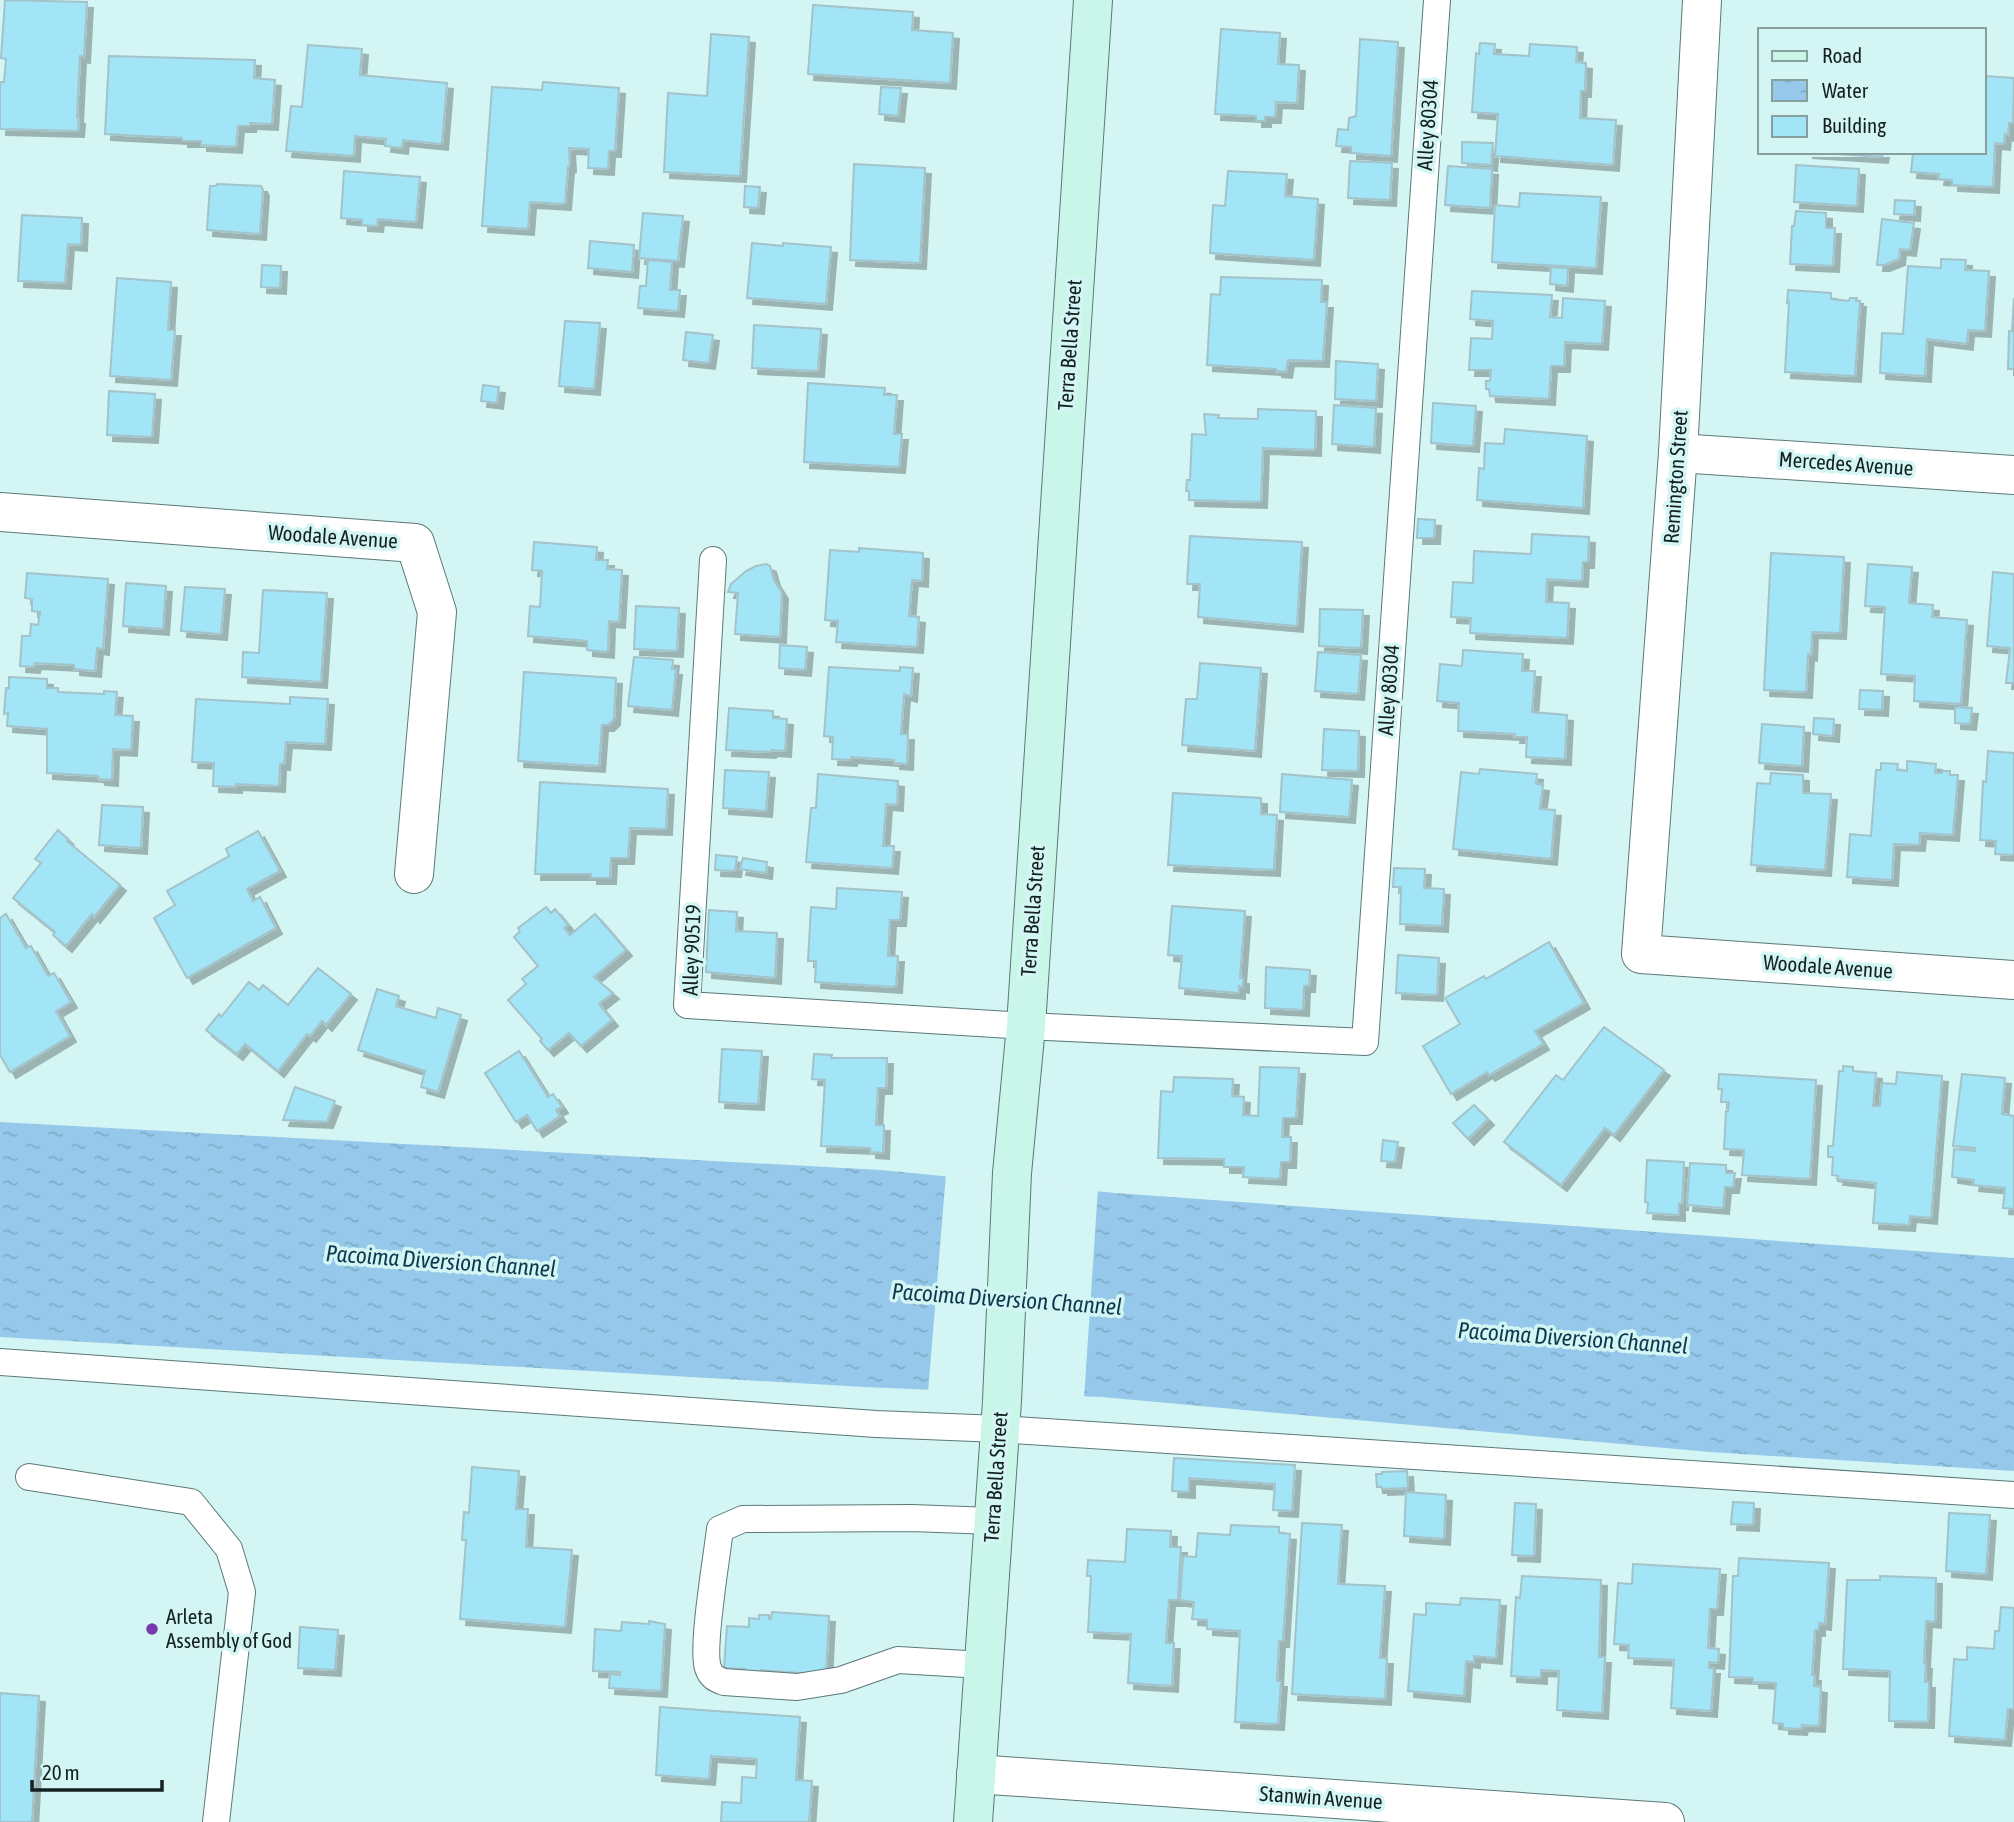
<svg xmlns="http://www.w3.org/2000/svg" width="2014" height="1822" font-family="'Asap Condensed',sans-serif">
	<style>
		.water { fill: url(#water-ripples) }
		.pier { fill: #d3f5f3 }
		.building { fill: #a2e5f7; stroke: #a3c2ca; stroke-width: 2; filter: url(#shadow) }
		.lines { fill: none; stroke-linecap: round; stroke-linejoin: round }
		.service-casing { stroke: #5b7978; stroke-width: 28 }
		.minor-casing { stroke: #5b7978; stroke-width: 40 }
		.secondary-casing { stroke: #5b7978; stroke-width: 40 }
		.service { stroke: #fff; stroke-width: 26 }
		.minor { stroke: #fff; stroke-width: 38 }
		.secondary { stroke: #c9f6e9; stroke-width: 38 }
		.poi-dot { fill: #7938ad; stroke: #d3f5f3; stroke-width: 2.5 }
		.labels { text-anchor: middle; stroke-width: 7; stroke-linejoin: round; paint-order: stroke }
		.street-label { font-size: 21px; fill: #142120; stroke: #d3f5f3 }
		.poi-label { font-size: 21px; fill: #142120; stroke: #d3f5f3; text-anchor: start }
		.water-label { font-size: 23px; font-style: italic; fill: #0e384f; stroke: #d3f5f3 }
	</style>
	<defs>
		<pattern id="water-ripples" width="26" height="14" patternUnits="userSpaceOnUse" patternTransform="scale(1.75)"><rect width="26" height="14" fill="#95c8ea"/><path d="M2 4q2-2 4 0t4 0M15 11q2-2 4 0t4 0" fill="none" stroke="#80acc8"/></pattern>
		<filter id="shadow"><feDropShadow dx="6" dy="6" stdDeviation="0" flood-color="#0004"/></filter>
	</defs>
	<rect width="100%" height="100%" fill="#d3f5f3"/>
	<polygon class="water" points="0,1122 881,1170 1115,1193 2014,1258 2014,1471 1710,1452 1102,1397 865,1387 0,1337"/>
	<polygon class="pier" points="946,1173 1098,1188 1084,1399 928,1393"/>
	<g class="building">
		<polygon points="5,0 87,2 84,57 80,56 77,117 79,118 78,131 0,129 0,82 4,82 6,59 1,58"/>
		<polygon points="813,5 913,12 912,30 953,33 950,83 808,74"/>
		<polygon points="1221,29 1280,33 1278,64 1299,65 1297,103 1276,102 1275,117 1265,117 1265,121 1256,121 1256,116 1215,114"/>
		<polygon points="711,34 749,37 740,176 664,172 668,93 707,96"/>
		<polygon points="1360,39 1398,42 1391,156 1351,153 1351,147 1336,146 1338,129 1348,130 1349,118 1356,116"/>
		<polygon points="1480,43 1495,44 1494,54 1529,56 1530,44 1577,47 1576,62 1586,63 1585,91 1581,91 1580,118 1616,120 1613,165 1495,156 1498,114 1472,112 1476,53 1479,54"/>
		<polygon points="308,45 362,49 360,75 447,83 442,144 403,140 402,148 385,146 386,139 355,136 354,156 286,151 291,106 302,107"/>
		<polygon points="109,56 255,60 254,78 275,80 272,124 250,123 250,126 238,126 236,147 201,145 201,141 182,141 182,138 105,134"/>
		<polygon points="1984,76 2014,78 2013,123 2009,123 2008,135 2005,134 2004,144 1995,143 1993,187 1952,185 1952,180 1938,179 1939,174 1911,172 1913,152 1984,152"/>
		<polygon points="543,82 619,88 615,151 609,151 608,169 588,168 589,149 569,148 570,166 568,167 565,204 530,202 528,229 482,226 492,87 542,90"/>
		<polygon points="881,87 901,88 898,116 879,114"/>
		<polygon points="1462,142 1493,143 1491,165 1462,163"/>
		<polygon points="1806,152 1883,152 1882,157"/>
		<polygon points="1350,161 1392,163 1390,200 1348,198"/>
		<polygon points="854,164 925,168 920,263 850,260"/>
		<polygon points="1796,165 1859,169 1857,206 1794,202"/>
		<polygon points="1448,166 1492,169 1490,208 1445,205"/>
		<polygon points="344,171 420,177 416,222 378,219 377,226 362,225 362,220 341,218"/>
		<polygon points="1228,171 1287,174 1285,196 1318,199 1314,260 1210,253 1213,205 1225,206"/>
		<polygon points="217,184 261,186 263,190 260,234 207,230 210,186 216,186"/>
		<polygon points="745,186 760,187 758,208 744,207"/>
		<polygon points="1520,193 1601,197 1596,268 1492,262 1495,205 1519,207"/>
		<polygon points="1895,200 1915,201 1914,215 1894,214"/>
		<polygon points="1796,211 1826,213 1826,228 1835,228 1833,266 1790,264 1792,226 1794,226"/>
		<polygon points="643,213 683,216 678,261 639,258"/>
		<polygon points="22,215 82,218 81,245 68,244 65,283 18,281"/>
		<polygon points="1882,219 1914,223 1910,250 1900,249 1899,259 1884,265 1877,265"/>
		<polygon points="590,241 634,245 632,272 588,268"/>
		<polygon points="752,243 783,246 783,243 831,247 826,304 747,298"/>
		<polygon points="1941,259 1966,260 1965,270 1989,271 1985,331 1968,330 1967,344 1927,339 1925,376 1880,373 1882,333 1903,334 1908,266 1941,268"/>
		<polygon points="648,260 672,262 670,290 680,290 678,311 638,308 640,286 646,286"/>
		<polygon points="262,265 281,266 280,288 261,287"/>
		<polygon points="1551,267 1568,268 1567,286 1550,284"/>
		<polygon points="1221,277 1322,280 1321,302 1327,302 1323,361 1288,360 1286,372 1276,371 1276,369 1207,365 1211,294 1220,295"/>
		<polygon points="117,278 171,282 168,330 175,330 171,380 110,376"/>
		<polygon points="1788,290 1831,293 1831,299 1849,301 1850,298 1857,298 1856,301 1860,301 1855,376 1785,372 1789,302 1787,303"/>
		<polygon points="1472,291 1552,295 1550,317 1562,318 1563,298 1605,301 1602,344 1565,342 1564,366 1551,366 1549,399 1490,396 1489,389 1486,389 1486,381 1490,381 1491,370 1469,370 1471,338 1492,339 1493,321 1470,319"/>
		<polygon points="2014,298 2014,369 2008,369 2009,331 2012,331"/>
		<polygon points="565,321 600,323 594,389 559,386"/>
		<polygon points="754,325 821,329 818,371 752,368"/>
		<polygon points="686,332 713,335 709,363 683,360"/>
		<polygon points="1336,361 1378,364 1376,401 1335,399"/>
		<polygon points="808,383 885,388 884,395 897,395 894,434 902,434 899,467 804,462"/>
		<polygon points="483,385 499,387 497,403 481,401"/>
		<polygon points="109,391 155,394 152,437 107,435"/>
		<polygon points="1433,403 1476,406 1473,446 1431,443"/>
		<polygon points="1334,405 1376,408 1374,447 1332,444"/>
		<polygon points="1258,409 1316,411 1315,450 1263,448 1261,502 1189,500 1189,491 1186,491 1187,480 1190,480 1192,434 1206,435 1204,414 1219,415 1218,418 1258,419"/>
		<polygon points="1505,429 1587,436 1583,508 1477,500 1479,468 1484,469 1485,443 1504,444"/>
		<polygon points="1418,519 1435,520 1434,538 1417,538"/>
		<polygon points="1532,534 1589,537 1588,562 1583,562 1582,581 1547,579 1546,602 1569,603 1567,638 1470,633 1471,618 1451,617 1453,582 1473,583 1474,551 1531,554"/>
		<polygon points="1190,536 1302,542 1297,626 1198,617 1200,584 1187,584"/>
		<polygon points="534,542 597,547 596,560 608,560 607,569 622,570 619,622 609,621 608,652 587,650 587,641 528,636 530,606 540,607 542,571 532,570"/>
		<polygon points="859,548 923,553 922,581 912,580 909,616 919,617 917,647 836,642 838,621 825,620 830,550 859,552"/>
		<polygon points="1771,553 1844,557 1840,633 1812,632 1811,655 1808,654 1806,692 1764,690"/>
		<polygon points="766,564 770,566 774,580 782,593 780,637 735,634 738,593 728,592 731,584 746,571 756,566"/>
		<polygon points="1868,564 1912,567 1909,603 1933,605 1932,617 1967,620 1961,704 1914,701 1915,676 1881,674 1885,607 1865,606"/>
		<polygon points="1993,572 2014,574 2014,683 2006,683 2010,648 1987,646"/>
		<polygon points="27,573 108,579 103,649 97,648 95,671 74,669 74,665 35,663 34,667 20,666 22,636 30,636 31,624 38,625 40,612 32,611 32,599 25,598"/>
		<polygon points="126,583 166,586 163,629 123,626"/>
		<polygon points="185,587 225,589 221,634 181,631"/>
		<polygon points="263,590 327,593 321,682 242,677 243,652 259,653"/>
		<polygon points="636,606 679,608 677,651 634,649"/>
		<polygon points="1320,609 1363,610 1361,648 1319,646"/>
		<polygon points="780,645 807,647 805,670 779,668"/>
		<polygon points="1463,650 1523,654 1522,671 1535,671 1532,712 1567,715 1565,759 1526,757 1527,737 1514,737 1515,734 1458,731 1459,703 1437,701 1440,664 1462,666"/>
		<polygon points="1318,652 1361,655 1358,694 1315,691"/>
		<polygon points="634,657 673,660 672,669 676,669 672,710 628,706"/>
		<polygon points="1200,663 1261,668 1255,751 1182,745 1186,699 1197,699"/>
		<polygon points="829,667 900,671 900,667 913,668 911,696 904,694 901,734 908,734 907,764 894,763 894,760 851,757 851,760 832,759 833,737 824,736"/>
		<polygon points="524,672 616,678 614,719 608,725 602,725 599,766 518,761"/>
		<polygon points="9,677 47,679 47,688 58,688 58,692 104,694 104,691 117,692 115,715 133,716 131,750 113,749 112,780 99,779 98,776 47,773 47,729 7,726 8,713 4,714 6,688 9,688"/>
		<polygon points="1860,690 1883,691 1882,710 1859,709"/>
		<polygon points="290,697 328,699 325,744 286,742 284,764 280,764 279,786 236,784 236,787 213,786 214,763 192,762 196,699 290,704"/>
		<polygon points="1955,707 1972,708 1970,724 1955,723"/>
		<polygon points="729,708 773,711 773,718 787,719 785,751 771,750 770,752 726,750"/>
		<polygon points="1814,718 1834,719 1833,736 1813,734"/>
		<polygon points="1762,724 1804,727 1802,766 1759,763"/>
		<polygon points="1324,729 1359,731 1358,771 1322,770"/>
		<polygon points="1988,751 2014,753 2014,855 1995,854 1996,841 1980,840 1983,781 1986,782"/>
		<polygon points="1907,761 1936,764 1935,773 1942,773 1942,771 1950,771 1950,775 1958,775 1953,835 1920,833 1919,845 1894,844 1892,880 1847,877 1850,834 1871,836 1876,770 1881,770 1881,763 1898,764 1897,770 1907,771"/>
		<polygon points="1480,769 1537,774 1536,784 1543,785 1540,809 1555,810 1551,859 1453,849 1461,772 1479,774"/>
		<polygon points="725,770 769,772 766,811 723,808"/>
		<polygon points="1771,773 1803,775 1803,793 1831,794 1825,870 1751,865 1757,783 1770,784"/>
		<polygon points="818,774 898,781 897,805 886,804 883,846 894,846 892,868 806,862 811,808 816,808"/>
		<polygon points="1282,774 1352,780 1349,817 1280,812"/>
		<polygon points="540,782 668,789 666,829 630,828 628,858 611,858 610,878 591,878 591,874 535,874"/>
		<polygon points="1173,793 1261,798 1261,814 1277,815 1274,870 1168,865"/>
		<polygon points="102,805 143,807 141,848 99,845"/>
		<polygon points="58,830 68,839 67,841 120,885 94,917 92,914 66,946 53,935 55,932 13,898 41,863 35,859"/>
		<polygon points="258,831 280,871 247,889 253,901 260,897 276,928 187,978 154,918 175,905 167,891 229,856 226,849"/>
		<polygon points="716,855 737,857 735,871 715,870"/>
		<polygon points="743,858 767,862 766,873 740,869"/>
		<polygon points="1394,868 1425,869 1424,888 1444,889 1442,926 1400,924 1401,887 1393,887"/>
		<polygon points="837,888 902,892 900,920 890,920 888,956 898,956 896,987 815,982 816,961 808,961 811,907 836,909"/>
		<polygon points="1172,906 1245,911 1240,978 1243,978 1243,987 1239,986 1239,993 1179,988 1182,956 1168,955"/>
		<polygon points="546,907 551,913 555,909 568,925 564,928 570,935 595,914 626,950 594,977 613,993 599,1004 612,1020 581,1046 569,1033 548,1050 540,1041 542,1039 508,1000 526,984 522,979 538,966 514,937 520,931 518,928"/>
		<polygon points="709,910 737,912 736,931 777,933 775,978 706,972"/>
		<polygon points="6,914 26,948 31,946 48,976 54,973 71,1002 56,1011 70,1036 10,1072 0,1055 0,918"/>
		<polygon points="1549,942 1584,1003 1535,1031 1543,1044 1489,1075 1487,1072 1451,1094 1423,1046 1460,1024 1445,998 1484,976 1486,979"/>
		<polygon points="1398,955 1439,958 1437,995 1396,993"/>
		<polygon points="1266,967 1310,970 1309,986 1304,986 1303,1010 1265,1008"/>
		<polygon points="318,968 351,994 326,1025 322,1021 310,1036 307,1034 278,1071 245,1044 237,1054 206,1030 219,1014 221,1017 249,982 259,990 263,985 288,1005"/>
		<polygon points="377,989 399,996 396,1006 436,1018 438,1008 461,1015 438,1092 421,1087 425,1071 358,1050"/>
		<polygon points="1604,1027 1664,1070 1614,1135 1605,1128 1561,1185 1504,1142 1556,1075 1563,1080"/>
		<polygon points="722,1049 762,1051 758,1104 719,1102"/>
		<polygon points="519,1051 548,1097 553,1094 562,1107 556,1110 560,1116 537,1131 527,1115 516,1122 485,1073"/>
		<polygon points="814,1054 832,1055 831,1058 887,1058 886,1088 878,1088 876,1125 884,1125 883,1153 870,1152 870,1148 821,1146 825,1080 812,1079"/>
		<polygon points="1843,1066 1853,1067 1853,1071 1876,1073 1873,1106 1880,1106 1882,1083 1896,1084 1897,1072 1942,1076 1931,1218 1910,1216 1909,1225 1873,1223 1876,1183 1837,1179 1838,1176 1832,1175 1833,1157 1828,1157 1828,1146 1833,1146 1839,1071 1843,1071"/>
		<polygon points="1260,1067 1299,1068 1296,1118 1283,1118 1282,1137 1291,1137 1290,1162 1281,1162 1280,1179 1243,1177 1244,1167 1224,1167 1224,1159 1158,1158 1161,1091 1173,1092 1174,1077 1233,1079 1232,1096 1244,1097 1243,1115 1258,1116"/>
		<polygon points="1719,1074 1816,1080 1810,1179 1742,1175 1744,1150 1724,1149 1726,1111 1728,1111 1729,1102 1721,1102 1722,1089 1718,1089"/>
		<polygon points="1962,1074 2005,1078 2002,1114 2014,1116 2014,1209 2003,1208 2005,1188 1973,1185 1974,1180 1952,1177 1954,1149 1975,1151 1975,1148 1953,1146"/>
		<polygon points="295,1087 335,1101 327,1122 283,1120"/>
		<polygon points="1474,1105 1488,1119 1468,1139 1453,1123"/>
		<polygon points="1383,1140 1398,1142 1395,1162 1381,1161"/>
		<polygon points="1647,1160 1684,1162 1682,1204 1679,1204 1679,1215 1647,1213 1648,1203 1645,1202"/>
		<polygon points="1690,1163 1726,1165 1726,1173 1735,1173 1733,1187 1725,1187 1723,1208 1687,1205"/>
		<polygon points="1174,1458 1295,1465 1292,1511 1273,1510 1275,1484 1189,1478 1189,1492 1172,1491"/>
		<polygon points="472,1467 519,1471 516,1509 528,1509 526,1547 572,1550 565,1627 460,1619 466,1540 462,1540 464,1512 469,1513"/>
		<polygon points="1407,1471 1408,1488 1382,1489 1382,1487 1377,1487 1376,1474 1382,1474 1382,1472"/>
		<polygon points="1406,1492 1446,1495 1444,1539 1404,1536"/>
		<polygon points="1733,1502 1754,1503 1753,1525 1731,1524"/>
		<polygon points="1515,1503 1536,1504 1534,1556 1512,1555"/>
		<polygon points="1949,1513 1990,1515 1986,1574 1946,1571"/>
		<polygon points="1302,1523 1342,1525 1338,1584 1385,1586 1380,1658 1387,1658 1385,1699 1292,1694"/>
		<polygon points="1231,1525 1279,1527 1279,1533 1290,1534 1283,1641 1279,1641 1277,1681 1281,1681 1278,1724 1235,1722 1240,1631 1207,1629 1207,1620 1192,1619 1194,1602 1180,1600 1183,1556 1196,1557 1198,1533 1230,1535"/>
		<polygon points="1127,1529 1171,1531 1170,1547 1181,1547 1178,1600 1169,1600 1166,1643 1174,1643 1172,1686 1128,1683 1131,1634 1088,1632 1091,1576 1087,1576 1088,1560 1125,1562"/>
		<polygon points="1739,1558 1829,1563 1825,1624 1819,1623 1819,1630 1815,1630 1812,1675 1815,1675 1814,1686 1821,1687 1819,1726 1802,1725 1801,1729 1783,1728 1783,1724 1773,1723 1776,1683 1753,1682 1753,1678 1729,1677 1733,1576 1738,1576"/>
		<polygon points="1633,1564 1720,1569 1717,1609 1710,1609 1708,1648 1719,1649 1718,1663 1709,1662 1709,1668 1714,1668 1711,1711 1671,1708 1674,1660 1628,1658 1629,1645 1614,1644 1618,1583 1632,1584"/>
		<polygon points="1522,1576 1601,1580 1599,1657 1605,1657 1602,1713 1557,1710 1559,1671 1541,1670 1541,1678 1511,1676 1516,1597 1520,1598"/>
		<polygon points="1880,1576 1936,1578 1935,1622 1926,1621 1924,1663 1926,1663 1925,1682 1929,1682 1928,1722 1889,1721 1890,1671 1843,1669 1847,1580 1880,1580"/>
		<polygon points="1461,1598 1500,1600 1496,1658 1474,1656 1474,1662 1466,1661 1464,1696 1408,1691 1414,1614 1426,1615 1426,1603 1460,1605"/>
		<polygon points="2001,1607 2014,1608 2014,1709 2008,1709 2005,1740 1949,1736 1954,1659 1967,1660 1967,1647 1994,1649 1995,1631 1999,1631"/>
		<polygon points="772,1612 829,1616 826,1675 761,1670 760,1675 744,1674 745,1669 724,1668 727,1626 749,1627 749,1618 759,1619 759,1615 769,1615 769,1619 771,1619"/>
		<polygon points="649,1621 665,1624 661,1691 609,1688 610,1674 620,1675 620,1672 593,1671 595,1629 621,1631 622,1622 649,1624"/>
		<polygon points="300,1627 338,1630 335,1670 298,1668"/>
		<polygon points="0,1693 39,1696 32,1822 0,1822"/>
		<polygon points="660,1707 800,1717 796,1780 812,1781 809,1822 721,1822 722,1802 741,1803 742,1777 756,1778 757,1759 711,1756 709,1779 656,1775"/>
	</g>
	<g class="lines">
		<defs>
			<g id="service">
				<polyline points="713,560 687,1005 1026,1026 1365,1042 1437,0"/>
				<polyline points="0,1362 876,1424 999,1429 2014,1495"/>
				<polyline points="29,1477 191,1502 229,1549 242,1592 216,1822"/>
				<path d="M983 1665 898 1660 841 1680 797 1687 724 1682C716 1679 711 1677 708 1668 701 1648 717 1556 720 1529L743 1519 911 1518 993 1521"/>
			</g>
			<g id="minor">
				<polyline points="1702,0 1678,453 1641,954 2014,980"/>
				<polyline points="1678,453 2014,475"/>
				<polyline points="0,512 415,543 437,612 414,874"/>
				<polyline points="976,1774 1665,1822"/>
			</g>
			<polyline id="secondary" points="973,1822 1002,1401 1012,1173 1026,1026 1093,0"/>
		</defs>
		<use href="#service" class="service-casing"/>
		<use href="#minor" class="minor-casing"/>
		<use href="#secondary" class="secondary-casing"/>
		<use href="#service" class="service"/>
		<use href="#minor" class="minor"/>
		<use href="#secondary" class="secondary"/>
	</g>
	<circle class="poi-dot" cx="152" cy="1629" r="7"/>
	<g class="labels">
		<g class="street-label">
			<text transform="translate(1428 125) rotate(-86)" y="7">Alley 80304</text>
			<text transform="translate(1070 345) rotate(-86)" y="7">Terra Bella Street</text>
			<text transform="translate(1846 464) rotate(4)" y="7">Mercedes Avenue</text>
			<text transform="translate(1676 477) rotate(-86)" y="7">Remington Street</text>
			<text transform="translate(333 537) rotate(4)" y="7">Woodale Avenue</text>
			<text transform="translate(1389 690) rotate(-86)" y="7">Alley 80304</text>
			<text transform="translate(1033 911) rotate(-86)" y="7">Terra Bella Street</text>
			<text transform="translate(692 950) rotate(-88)" y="7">Alley 90519</text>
			<text transform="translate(1828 967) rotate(4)" y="7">Woodale Avenue</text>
			<text transform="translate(996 1477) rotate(-86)" y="7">Terra Bella Street</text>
			<text transform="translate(1321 1798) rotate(4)" y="7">Stanwin Avenue</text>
		</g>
		<g class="poi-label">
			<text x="166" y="1624">Arleta<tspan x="166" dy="24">Assembly of God</tspan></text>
		</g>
		<g class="water-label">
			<text transform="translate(441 1261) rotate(4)" y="8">Pacoima Diversion Channel</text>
			<text transform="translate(1007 1299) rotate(4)" y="8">Pacoima Diversion Channel</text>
			<text transform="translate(1573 1338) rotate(4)" y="8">Pacoima Diversion Channel</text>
		</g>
	</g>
	<rect x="1758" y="28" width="228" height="126" fill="#d3f5f3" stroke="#87a09f" stroke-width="2"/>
	<rect x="1772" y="51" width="35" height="10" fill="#c9f6e9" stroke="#87a09f" stroke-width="2"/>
	<text x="1822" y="63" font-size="21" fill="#142120">Road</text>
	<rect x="1772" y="80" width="35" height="21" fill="url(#water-ripples)" stroke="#87a09f" stroke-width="2"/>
	<text x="1822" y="98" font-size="21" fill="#142120">Water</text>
	<rect x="1772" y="116" width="35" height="21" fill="#a2e5f7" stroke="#87a09f" stroke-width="2"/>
	<text x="1822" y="133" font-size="21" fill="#142120">Building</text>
	<path d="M32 1780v10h130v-10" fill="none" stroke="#142120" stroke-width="3.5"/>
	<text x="42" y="1780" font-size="21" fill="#142120" stroke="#d3f5f3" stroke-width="5" paint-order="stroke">20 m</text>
</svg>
